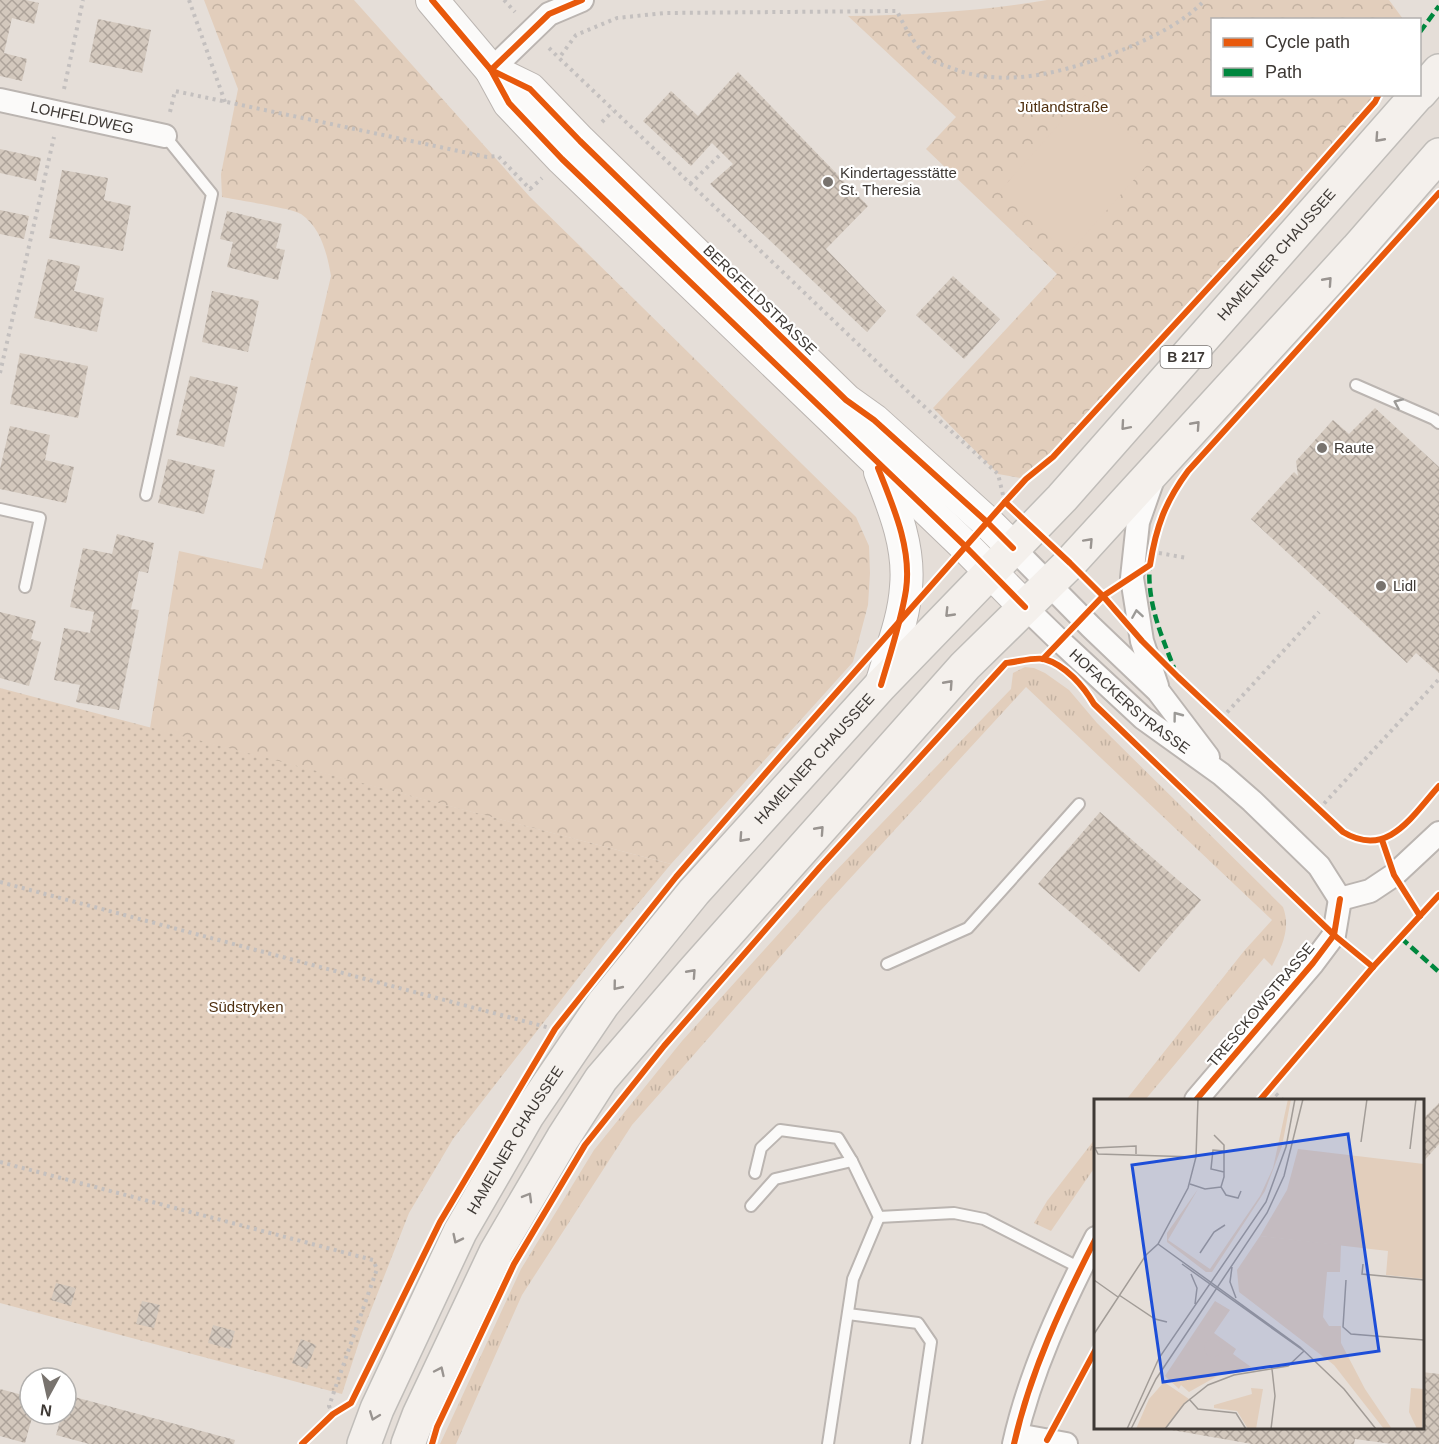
<svg xmlns="http://www.w3.org/2000/svg" width="1439" height="1444" font-family="Arial,sans-serif">
	<style>
		.grass { fill: url(#grass-tufts) }
		.forest { fill: url(#forest-crowns) }
		.garden { fill: url(#garden-dots) }
		.pitch { fill: #e2cebc }
		.building { fill: url(#building-cross-hatch) }
		.lines { fill: none; stroke-linecap: round; stroke-linejoin: round }
		.lane-casing { stroke: #bbb5b1; stroke-width: 14 }
		.street-casing { stroke: #bbb5b1; stroke-width: 26 }
		.secondary-casing { stroke: #bbb5b1; stroke-width: 34 }
		.primary-casing { stroke: #c0bdb9; stroke-width: 36 }
		.path { stroke: #c4c0bf; stroke-width: 4; stroke-dasharray: 3 4.5; stroke-linecap: butt }
		.lane { stroke: #fbfaf9; stroke-width: 10 }
		.street { stroke: #fbfaf9; stroke-width: 22 }
		.secondary { stroke: #fbfaf9; stroke-width: 32 }
		.primary { stroke: #f4f0ec; stroke-width: 33 }
		.quiet { stroke: #00873e; stroke-width: 4.5; stroke-dasharray: 9 4.5; stroke-linecap: butt }
		.cycleway-casing { stroke: #fff; stroke-width: 10 }
		.cycleway { stroke: #e8590c; stroke-width: 6 }
		.oneway { stroke: #999490 }
		.oneway2 { stroke: #9c9a97 }
		.poi-dot { fill: #78736e; stroke: #fff; stroke-width: 2 }
		.labels { text-anchor: middle; stroke-width: 4.5; stroke-linejoin: round; paint-order: stroke }
		.shield { fill: #fff; stroke: #787472; stroke-width: 1.5 }
		.shield-label { font-size: 14px; font-weight: bold; fill: #3e3935 }
		.park-label { font-size: 15px; fill: #4e2f0f; stroke: #fff }
		.street-label { font-size: 15px; fill: #3e3935; stroke: #fff }
		.poi-label { font-size: 15px; fill: #3e3935; stroke: #fff; text-anchor: start }
		.inset-road { fill: none; stroke: #a29c97; stroke-width: 1.5 }
		.view { fill: #1d4ed8; fill-opacity: 0.15; stroke: #1d4ed8; stroke-width: 3 }
		.inset-edge { fill: none; stroke: #3e3935; stroke-width: 3 }
	</style>
	<defs>
		<pattern id="grass-tufts" width="24" height="20" patternUnits="userSpaceOnUse" patternTransform="scale(1.5)"><rect width="24" height="20" fill="#e2cebc"/><path d="M3 7l-1-3M5 7V3M7 7l1-3M15 17l-1-3M17 17v-4M19 17l1-3" fill="none" stroke="#c3b2a2"/></pattern>
		<pattern id="forest-crowns" width="20" height="18" patternUnits="userSpaceOnUse" patternTransform="scale(1.5)"><rect width="20" height="18" fill="#e2cebc"/><path d="M2 6a3 3 0 1 1 6 0M12 15a3 3 0 1 1 6 0" fill="none" stroke="#c3b2a2"/></pattern>
		<pattern id="garden-dots" width="8" height="8" patternUnits="userSpaceOnUse" patternTransform="scale(1.5)"><rect width="8" height="8" fill="#e2cebc"/><path d="M2 2h.1M6 6h.1" fill="none" stroke="#c3b2a2" stroke-width="1.8" stroke-linecap="round"/></pattern>
		<pattern id="building-cross-hatch" width="8" height="8" patternUnits="userSpaceOnUse" patternTransform="scale(1.5)"><rect width="8" height="8" fill="#d3c8bd"/><path d="M0 0l8 8M0 8l8-8" fill="none" stroke="#ada39a"/></pattern>
	</defs>
	<rect width="100%" height="100%" fill="#e5ded8"/>
	<g class="grass">
		<path d="M1025 667 1034 668 1045 673 1069 690 1097 723 1283 907C1291 928 1282 947 1272 966L1264 958 1145 1100H1126L1244 951 1272 920 1026 687 822 909 632 1125 522 1295 456 1444H440L521 1269 594 1150 682 1041 828 879 1011 689 1013 673Z"/>
		<polygon points="1095,1139 1095,1167 1051,1231 1034,1223 1047,1201"/>
	</g>
	<g class="forest">
		<path d="M204 0H354L530 197 856 517 869 546 870 573 868 605 853 662 671 864 150 728 179 551 262 569 331 276C327 253 321 228 301 214 292 208 236 200 222 197L221 174 238 89Z"/>
		<path d="M1047 0H1389L1403 19 1212 20V94L1379 95 1375 102 1279 211 1053 457 1026 479 998 474 933 408 1057 274 926 149 956 117 848 16C915 15 981 11 1047 0Z"/>
	</g>
	<polygon class="garden" points="0,688 671,864 606,942 453,1139 409,1213 362,1333 342,1394 0,1303"/>
	<polygon class="pitch" points="1085,95 1154,157 1068,254 999,192"/>
	<g class="building">
		<polygon points="0,0 26,0 39,3 34,24 12,18 4,53 27,59 22,81 0,76"/>
		<polygon points="98,19 151,30 142,73 89,62"/>
		<polygon points="738,72 868,206 826,249 886,311 867,332 710,184 733,164 712,143 691,166 643,121 671,91 698,116"/>
		<polygon points="0,149 41,158 36,181 0,173"/>
		<polygon points="62,170 108,178 104,200 131,206 123,251 49,238"/>
		<polygon points="0,210 29,216 24,239 0,234"/>
		<polygon points="227,211 282,224 276,248 285,250 278,280 227,267 233,242 220,239"/>
		<polygon points="48,259 80,266 74,291 104,298 97,332 34,318"/>
		<polygon points="953,276 1000,319 964,359 916,315"/>
		<polygon points="212,291 259,301 248,352 202,342"/>
		<polygon points="20,353 88,366 78,418 10,404"/>
		<polygon points="190,376 238,387 224,447 176,435"/>
		<polygon points="1375,408 1439,467 1439,673 1416,653 1407,663 1251,519 1294,472 1298,476 1296,461 1333,420 1349,434"/>
		<polygon points="10,426 50,435 45,460 74,467 66,503 0,489 0,469"/>
		<polygon points="168,459 215,470 204,514 158,503"/>
		<polygon points="117,534 154,543 148,573 139,571 131,609 139,610 119,710 76,702 80,685 54,680 64,628 90,633 94,612 70,607 83,548 112,554"/>
		<polygon points="0,612 36,621 31,639 41,642 29,686 0,678"/>
		<polygon points="1100,812 1201,900 1139,972 1038,884"/>
		<polygon points="1439,1103 1439,1144 1422,1163 1422,1120"/>
		<polygon points="56,1283 76,1288 71,1306 51,1300"/>
		<polygon points="142,1301 160,1305 154,1328 136,1324"/>
		<polygon points="213,1325 235,1331 230,1349 208,1343"/>
		<polygon points="301,1339 316,1345 307,1369 292,1363"/>
		<polygon points="1422,1372 1439,1374 1439,1444 1392,1444 1355,1439 1354,1444 1252,1444 1166,1429 1422,1428"/>
		<polygon points="0,1389 30,1397 30,1414 33,1414 25,1443 0,1436"/>
		<polygon points="67,1395 235,1440 234,1444 89,1444 56,1435 62,1414 66,1414"/>
	</g>
	<g class="lines">
		<defs>
			<g id="lane">
				<polyline points="1356,385 1434,419 1439,423"/>
				<polyline points="146,495 212,194 165,136"/>
				<polyline points="0,509 40,518 25,587"/>
				<polyline points="887,964 968,928 1079,804"/>
				<polyline points="755,1173 761,1148 780,1130 838,1138 852,1161 879,1217 853,1279 828,1444"/>
				<polyline points="751,1206 775,1179 852,1161"/>
				<polyline points="879,1217 954,1213 984,1219 1080,1268"/>
				<polyline points="848,1314 918,1323 931,1342 916,1444"/>
			</g>
			<g id="street">
				<polyline points="491,70 549,14 582,0"/>
				<path id="s1" d="M0 100 165 136"/>
				<polyline points="1153,479 1138,522 1132,578 1142,641 1157,686"/>
				<polyline points="1013,548 1091,627 1158,691 1208,757"/>
				<path id="s2" d="M1025 607 1060 641 1143 718 1221 774 1252 801 1319 866 1340 899"/>
				<polyline points="1340,899 1370,891 1394,875 1439,833"/>
				<polyline points="1196,1100 1313,963 1334,935 1340,899"/>
				<polyline points="1017,1435 1066,1444"/>
				<path d="M1014 1444C1030 1372 1062 1304 1096 1238"/>
			</g>
			<g id="secondary">
				<polyline points="432,0 491,70 509,103 562,159 965,546 1025,607"/>
				<polyline points="491,70 530,89 580,141 846,400 874,420 987,522 1013,548"/>
				<path d="M880 472C894 508 910 547 906 587 904 620 890 653 881 685"/>
			</g>
			<g id="primary">
				<polyline points="1420,93 1439,71"/>
				<path id="s3" d="M364 1444 377 1409 460 1232 527 1116 603 1004 694 892 881 685 1062 498 1418 94"/>
				<polyline points="408,1444 419,1415 496,1252 563,1138 601,1079 693,972 965,666 1070,563 1357,249 1439,155"/>
			</g>
		</defs>
		<use href="#lane" class="lane-casing"/>
		<use href="#street" class="street-casing"/>
		<use href="#secondary" class="secondary-casing"/>
		<use href="#primary" class="primary-casing"/>
		<g class="path">
			<polyline points="189,0 225,102"/>
			<polyline points="504,0 515,12"/>
			<polyline points="549,48 559,58"/>
			<polyline points="64,89 83,0"/>
			<polyline points="170,112 175,91 487,157 498,156 530,189 542,178"/>
			<polyline points="602,122 613,111"/>
			<polyline points="690,184 722,153"/>
			<polyline points="0,373 54,137"/>
			<path d="M1003 495 998 474 904 388 559 58 576 35 617 18 665 13 897 11C905 28 916 48 932 60 936 63 943 65 949 67 1006 91 1072 70 1127 48 1155 36 1184 22 1205 0"/>
			<polyline points="1159,553 1187,558"/>
			<polyline points="1222,718 1319,612"/>
			<polyline points="1319,809 1439,679"/>
			<polyline points="0,882 550,1028"/>
			<polyline points="1270,1089 1283,1100"/>
			<polyline points="0,1162 373,1260 377,1269 329,1406 333,1414"/>
		</g>
		<use href="#lane" class="lane"/>
		<use href="#street" class="street"/>
		<use href="#secondary" class="secondary"/>
		<use href="#primary" class="primary"/>
		<g class="quiet">
			<polyline points="1420,32 1439,6"/>
			<path d="M1150 561C1146 600 1160 632 1174 668"/>
			<polyline points="1401,938 1439,972"/>
		</g>
		<defs>
			<g id="cycleway">
				<polyline points="432,0 491,70 509,103 562,159 965,546 1025,607"/>
				<polyline points="491,70 530,89 580,141 846,400 874,420 987,522 1013,548"/>
				<polyline points="491,70 549,14 582,0"/>
				<path d="M878 468C893 506 912 548 906 590 901 622 890 654 881 685"/>
				<path d="M1005 502 1070 563 1103 596 1142 641 1178 677 1343 832C1388 859 1412 816 1439 786"/>
				<path d="M1043 659 1103 596 1150 565C1156 527 1165 502 1188 471L1439 193"/>
				<polyline points="1382,840 1394,875 1420,916"/>
				<polyline points="1196,1100 1313,963 1334,935 1340,899"/>
				<polyline points="1260,1100 1373,967 1439,895"/>
				<polyline points="1047,1440 1096,1349"/>
				<polyline points="302,1444 333,1414 351,1403 440,1222 555,1029 676,877 784,752 1005,502 1026,479 1053,457 1279,211 1375,102 1379,94"/>
				<path d="M432 1444 437 1427 514 1264 585 1145 664 1046 820 867 1006 663C1017 662 1034 657 1044 659 1066 665 1084 687 1094 704L1334 935 1373 967"/>
				<path d="M1014 1444C1030 1372 1062 1304 1096 1238"/>
			</g>
		</defs>
		<use href="#cycleway" class="cycleway-casing"/>
		<use href="#cycleway" class="cycleway"/>
	</g>
	<defs><path id="oneway-chevron" d="M-2-3.5L2.5 0L-2 3.5" fill="none" stroke-width="1.6" stroke-linecap="round" stroke-linejoin="round" transform="scale(1.5)"/></defs>
	<g class="oneway">
		<use href="#oneway-chevron" transform="translate(1379 138) rotate(132)"/>
		<use href="#oneway-chevron" transform="translate(1328 281) rotate(-48)"/>
		<use href="#oneway-chevron" transform="translate(1196 425) rotate(-48)"/>
		<use href="#oneway-chevron" transform="translate(1125 426) rotate(131)"/>
		<use href="#oneway-chevron" transform="translate(1089 542) rotate(-47)"/>
		<use href="#oneway-chevron" transform="translate(949 613) rotate(134)"/>
		<use href="#oneway-chevron" transform="translate(949 684) rotate(-48)"/>
		<use href="#oneway-chevron" transform="translate(820 830) rotate(-48)"/>
		<use href="#oneway-chevron" transform="translate(743 838) rotate(132)"/>
		<use href="#oneway-chevron" transform="translate(692 973) rotate(-48)"/>
		<use href="#oneway-chevron" transform="translate(617 986) rotate(129)"/>
		<use href="#oneway-chevron" transform="translate(528 1197) rotate(-60)"/>
		<use href="#oneway-chevron" transform="translate(457 1239) rotate(116)"/>
		<use href="#oneway-chevron" transform="translate(440 1371) rotate(-65)"/>
		<use href="#oneway-chevron" transform="translate(374 1416) rotate(111)"/>
	</g>
	<g class="oneway2">
		<use href="#oneway-chevron" transform="translate(1398 403) rotate(-156)"/>
		<use href="#oneway-chevron" transform="translate(1137 614) rotate(-99)"/>
		<use href="#oneway-chevron" transform="translate(1177 716) rotate(-127)"/>
	</g>
	<g class="poi-dot">
		<circle cx="828" cy="182" r="6"/>
		<circle cx="1322" cy="448" r="6"/>
		<circle cx="1381" cy="586" r="6"/>
	</g>
	<g class="labels">
		<rect class="shield" x="1160.5" y="346" width="51" height="22" rx="4.5"/>
		<g class="shield-label">
			<text x="1186" y="362">B 217</text>
		</g>
		<g class="park-label">
			<text x="1063" y="112">Jütlandstraße</text>
			<text x="246" y="1012">Südstryken</text>
		</g>
		<g class="street-label">
			<text dy="5" stroke="none"><textPath href="#s1" startOffset="84">LOHFELDWEG</textPath></text>
			<text dy="5" stroke="none"><textPath href="#s3" startOffset="1510">HAMELNER CHAUSSEE</textPath></text>
			<text transform="translate(760 300) rotate(44)" y="5">BERGFELDSTRASSE</text>
			<text dy="5" stroke="none"><textPath href="#s2" startOffset="141">HOFACKERSTRASSE</textPath></text>
			<text dy="5" stroke="none"><textPath href="#s3" startOffset="826">HAMELNER CHAUSSEE</textPath></text>
			<text transform="translate(1261 1005) rotate(-50)" y="5">TRESCKOWSTRASSE</text>
			<text dy="5" stroke="none"><textPath href="#s3" startOffset="340">HAMELNER CHAUSSEE</textPath></text>
		</g>
		<g class="poi-label">
			<text x="840" y="178">Kindertagesstätte<tspan x="840" dy="17">St. Theresia</tspan></text>
			<text x="1334" y="453">Raute</text>
			<text x="1393" y="591">Lidl</text>
		</g>
	</g>
	<g transform="translate(1094 1099)">
		<rect width="330" height="330" fill="#e5ded8"/>
		<path d="M194 0H197L188 47 171 92 118 173H112L73 143V134L104 90 74 141 116 170 166 97 179 69Z" fill="#e2cebc"/>
		<path d="M166 137 247 146 246 173H233L229 218 235 227H247V244L271 290 298 330H290L240 266 145 193 143 171ZM121 202 136 211 120 234 142 250 139 255 157 268 127 275 95 293 87 286 85 290 71 277ZM70 283 95 300 71 330H42L55 300ZM157 289 169 290 162 330H154L143 312 120 309V306L158 295ZM317 289 330 290 328 330H323L315 313Z" fill="#e2cebc"/>
		<path d="M204 50 330 65V180L292 176 294 152 166 137 193 91Z" fill="#e2cebc"/>
		<path d="M110 249a9 9 0 1 1 18 0a9 9 0 1 1-18 0Z" fill="#e2cebc"/>
		<path class="inset-road" d="M120 36 130 46V52M267 43 273 0M316 50 322 0M42 55V47L1 49 4 55 102 58M130 73 117 70 119 51 130 52V78L127 88 132 96 144 99 147 92M96 85 111 90 127 88M64 145 206 248 250 290 282 330M106 154 120 133 131 126M88 165 210 252M269 165 268 175 330 181M138 168 136 183 142 199M97 175 103 189 101 205M0 181 24 198M252 181 249 228 257 235 330 241M25 196 61 220 73 223M0 235 52 156 64 145 94 89 102 58 104 0M95 300 104 310 142 314 152 330M33 330 65 259 172 103 192 48 201 0M37 330 62 280 173 114 190 77 209 0M71 330 90 305 114 286 140 276 194 267 210 252M177 330 181 297 178 270"/>
		<path class="view" d="M254 35 285 252 69 283 38 66Z"/>
		<rect width="330" height="330" class="inset-edge"/>
	</g>
	<rect x="1211" y="18" width="210" height="78" fill="#ffffff" stroke="#b2b0ae" stroke-width="1.5"/>
	<rect x="1223" y="38" width="30" height="9" fill="#e8590c" stroke="#b2b0ae" stroke-width="1.5"/>
	<text x="1265" y="48" font-size="18" fill="#3e3935">Cycle path</text>
	<rect x="1223" y="68" width="30" height="9" fill="#00873e" stroke="#b2b0ae" stroke-width="1.5"/>
	<text x="1265" y="78" font-size="18" fill="#3e3935">Path</text>
	<g transform="translate(48 1396) rotate(188)"><circle r="28" fill="#ffffff" stroke="#b2b0ae" stroke-width="1.5"/>
	<path d="M0-4.5L10 22L0 15L-10 22Z" fill="#78736e"/>
	<text y="-9" font-size="16" font-weight="bold" text-anchor="middle" fill="#3e3935">N</text>
	</g>
</svg>
